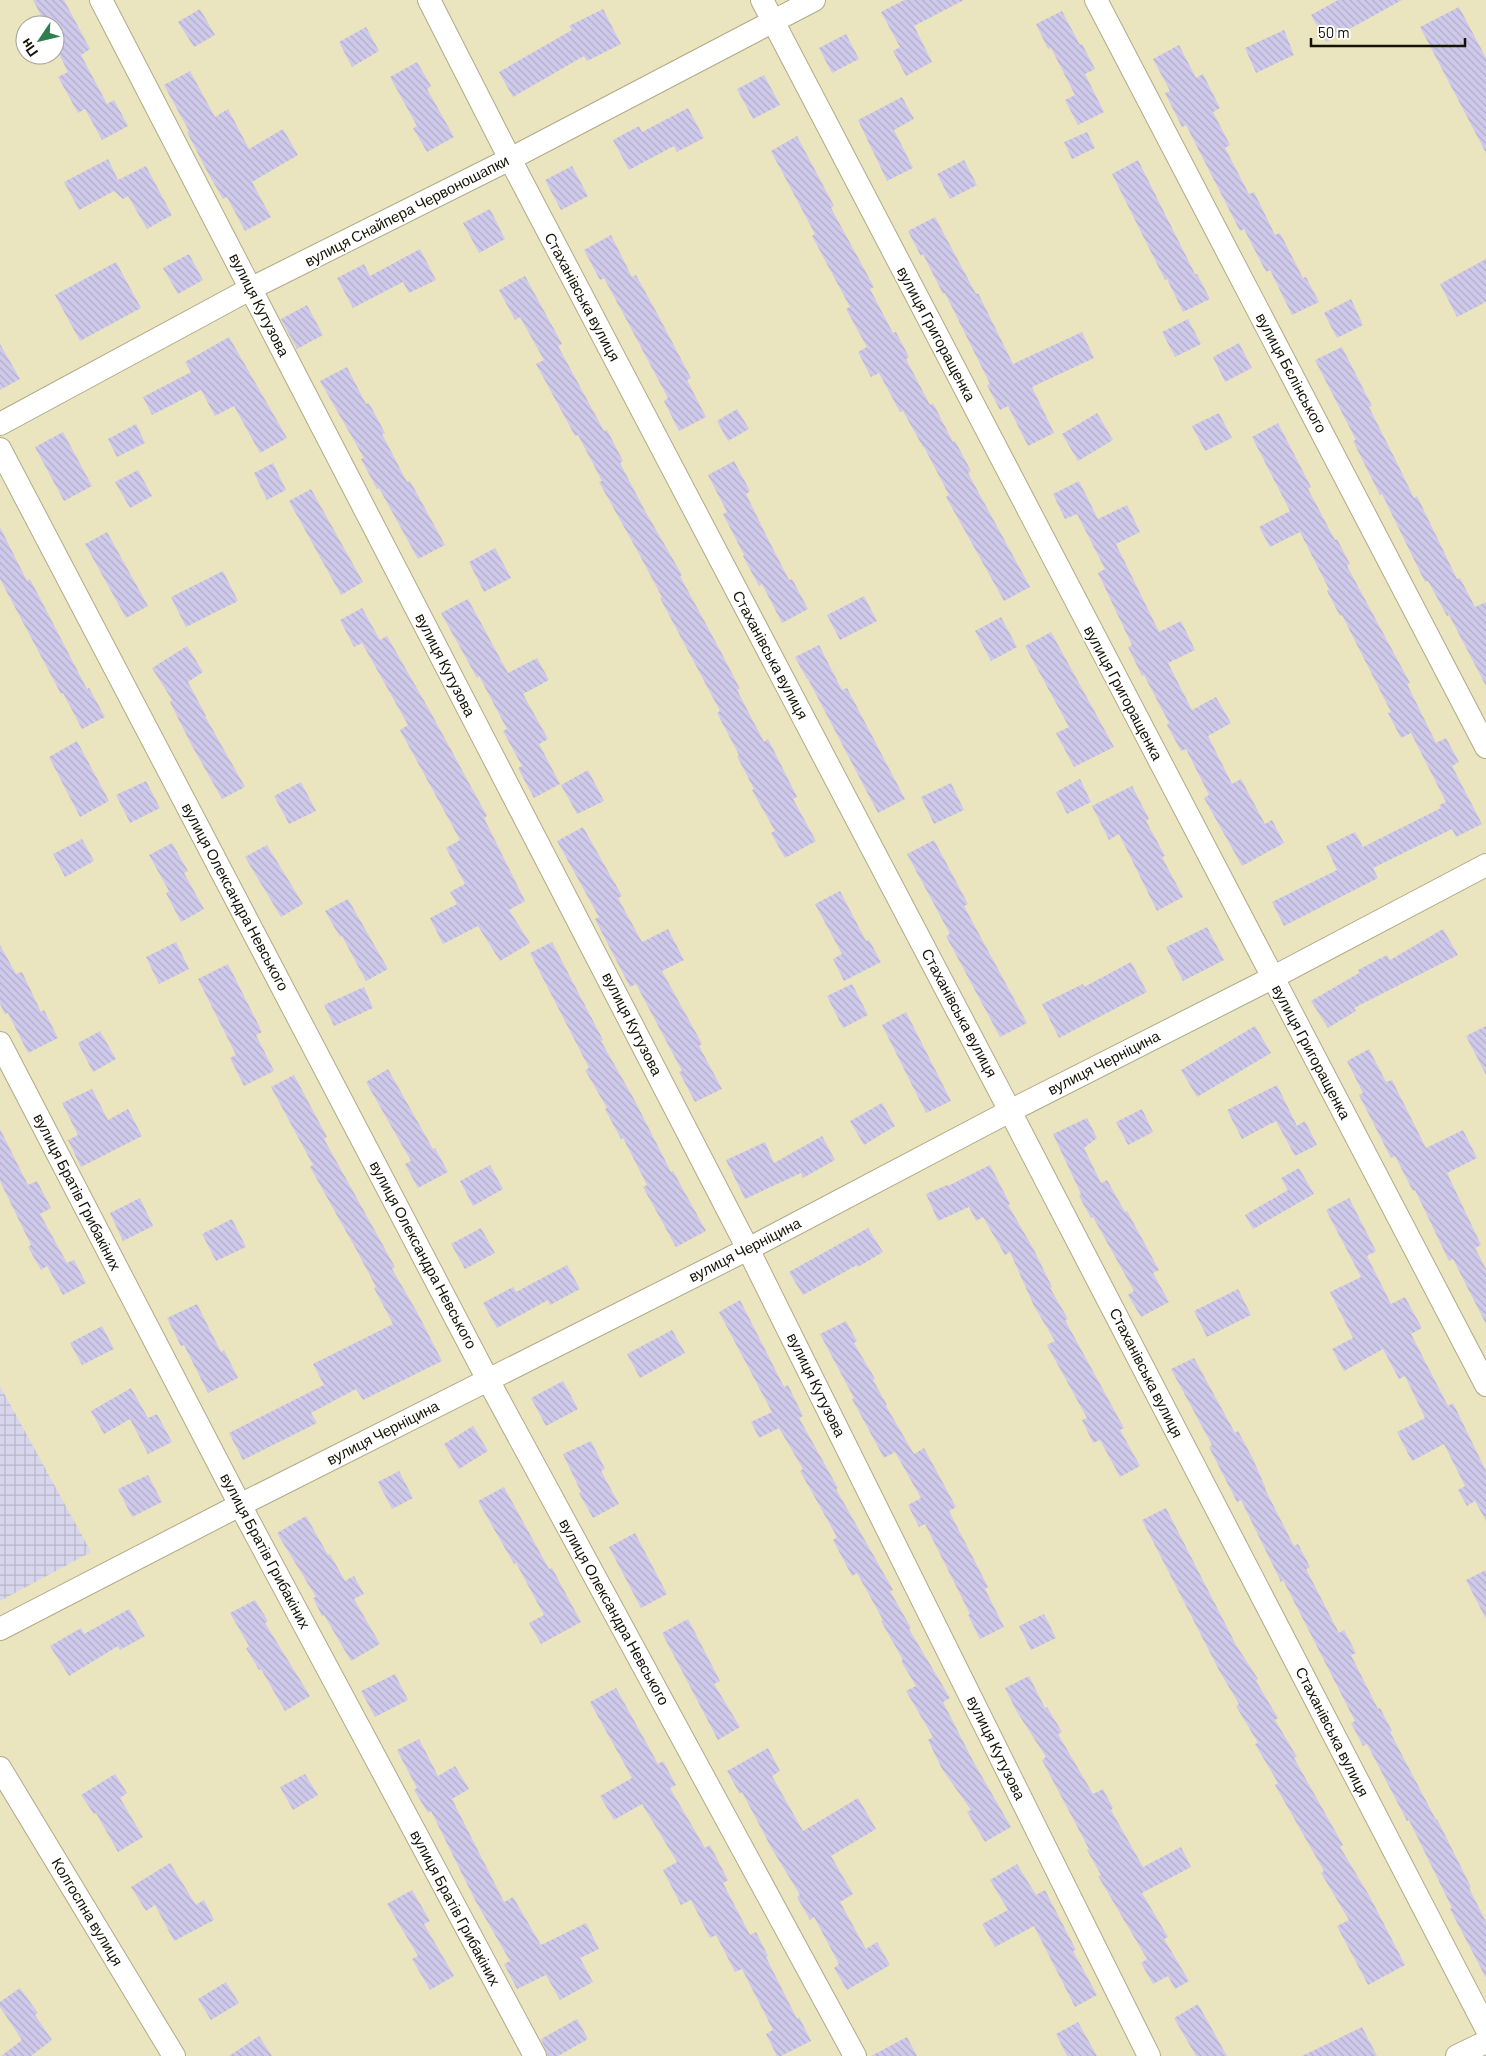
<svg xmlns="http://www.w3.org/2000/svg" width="1486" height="2056" font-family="Barlow,sans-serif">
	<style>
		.industrial { fill: url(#industrial-grid) }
		.building { fill: url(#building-back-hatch) }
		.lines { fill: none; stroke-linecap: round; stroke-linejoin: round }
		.minor-casing { stroke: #b0aa88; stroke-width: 24 }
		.minor { stroke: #fff; stroke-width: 22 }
		.labels { text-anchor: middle; stroke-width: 4; stroke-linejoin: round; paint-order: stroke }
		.street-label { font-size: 15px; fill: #151306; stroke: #fff }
	</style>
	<defs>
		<pattern id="industrial-grid" width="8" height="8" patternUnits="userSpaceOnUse" patternTransform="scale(1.25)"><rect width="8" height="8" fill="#d8d6ec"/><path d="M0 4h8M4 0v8" fill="none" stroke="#b8b7c9"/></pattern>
		<pattern id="building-back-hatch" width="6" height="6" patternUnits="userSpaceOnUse" patternTransform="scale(1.25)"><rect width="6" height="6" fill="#cfcaeb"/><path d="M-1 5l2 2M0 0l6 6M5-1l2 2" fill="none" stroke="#b1adc8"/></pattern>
	</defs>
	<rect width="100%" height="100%" fill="#eae4bf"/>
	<polygon class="industrial" points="0,1386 91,1552 0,1601"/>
	<g class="building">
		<polygon points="33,0 64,0 90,49 81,55 107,104 114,100 128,126 102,140 85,109 78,113 58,77 68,72 55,46 55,25 46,25"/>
		<polygon points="904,0 964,0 914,26 932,62 906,76 893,51 900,47 881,12"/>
		<polygon points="1338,0 1402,0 1326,42 1311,15"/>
		<polygon points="1459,7 1486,58 1486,153 1420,27"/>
		<polygon points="200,9 215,35 194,47 178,22"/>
		<polygon points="603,9 621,44 587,61 584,56 513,97 499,72 572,30 569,26"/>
		<polygon points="1062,11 1080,45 1082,44 1095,69 1085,74 1104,112 1078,125 1065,100 1075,95 1051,48 1048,49 1036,24"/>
		<polygon points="366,27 379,51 352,67 339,42"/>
		<polygon points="1284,30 1294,55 1256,73 1245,48"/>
		<polygon points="846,34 859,59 832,73 819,48"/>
		<polygon points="1179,45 1196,78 1203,74 1220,108 1213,112 1230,145 1225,148 1249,194 1254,192 1275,235 1280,233 1303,278 1306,277 1319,302 1292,315 1270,270 1266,272 1244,229 1240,231 1186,125 1182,127 1165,93 1170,91 1153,59"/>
		<polygon points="417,62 431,86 427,89 454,137 427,152 413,128 417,126 390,77"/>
		<polygon points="190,71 215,117 228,109 249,149 283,129 298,155 252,182 271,217 245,231 227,197 223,199 208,173 187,132 189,131 164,85"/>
		<polygon points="764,75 780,105 753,119 737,89"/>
		<polygon points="902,97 914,119 894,130 913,168 887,181 858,120"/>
		<polygon points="688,108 704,138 677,152 674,146 629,170 613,140 639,126 642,132"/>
		<polygon points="1087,132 1095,148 1072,159 1064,142"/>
		<polygon points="797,136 834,206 831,208 874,287 870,289 893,333 896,332 909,357 906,359 930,405 933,403 953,442 955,441 971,471 968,473 1030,587 1004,601 946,497 949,495 924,447 923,447 903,411 900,412 879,373 871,377 858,352 867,347 846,309 850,307 812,236 815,234 771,151"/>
		<polygon points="108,159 118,180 146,166 172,215 147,229 128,196 123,199 114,191 79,210 64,182"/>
		<polygon points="964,160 977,185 950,199 937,174"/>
		<polygon points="1138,160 1195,274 1197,274 1210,299 1183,312 1167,279 1165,280 1112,174"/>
		<polygon points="572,166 588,196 561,210 545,180"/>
		<polygon points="490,209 505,239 479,253 463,223"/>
		<polygon points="935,217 976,294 978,293 1013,364 1082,332 1094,358 1032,387 1054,433 1028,446 1008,406 1000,410 987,385 990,384 945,293 943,294 923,254 921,256 908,231"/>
		<polygon points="611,235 632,277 636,275 658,315 691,378 687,380 706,417 679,431 664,401 668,398 626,319 604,278 600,280 584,250"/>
		<polygon points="420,249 436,280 409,293 403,282 353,308 337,278 364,264 370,276"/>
		<polygon points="189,254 203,280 178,294 163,268"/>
		<polygon points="1486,259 1486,302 1457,317 1440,284"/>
		<polygon points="116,262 141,308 80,341 55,295"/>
		<polygon points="525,276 562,344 558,346 604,431 607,430 623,461 620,463 644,509 682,575 680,576 721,652 740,689 737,690 764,742 768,739 797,797 793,799 816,841 785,858 771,833 775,831 752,790 754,789 737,756 739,755 717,713 720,711 660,598 662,597 638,552 599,482 602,481 578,435 575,436 536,364 544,360 520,317 515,320 499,290"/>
		<polygon points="1351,299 1363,325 1337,338 1324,313"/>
		<polygon points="307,305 323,335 297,349 281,319"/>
		<polygon points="1188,319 1201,344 1175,357 1162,332"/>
		<polygon points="229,337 287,438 260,453 234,406 215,416 201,390 152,415 143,397 191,372 185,362"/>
		<polygon points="1239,343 1252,368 1225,382 1213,357"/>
		<polygon points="0,344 20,379 0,390"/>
		<polygon points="1342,347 1372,406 1369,407 1399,467 1414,498 1417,496 1457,579 1460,578 1475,607 1486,602 1486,686 1449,615 1447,616 1428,581 1425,582 1382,494 1380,495 1353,441 1356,440 1315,360"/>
		<polygon points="347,367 366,404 369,403 385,433 382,434 407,482 410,481 445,545 418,559 379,488 377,489 361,459 364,458 320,381"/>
		<polygon points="737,409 749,429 728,441 717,421"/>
		<polygon points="1097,413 1113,440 1078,461 1062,434"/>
		<polygon points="1219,413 1232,438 1205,451 1192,426"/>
		<polygon points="1278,423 1311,487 1308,489 1335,540 1337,539 1350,564 1347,566 1410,683 1407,684 1436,743 1446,738 1459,762 1452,766 1482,824 1456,837 1452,829 1373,868 1378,878 1284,926 1272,902 1337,870 1326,846 1355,832 1363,847 1441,808 1439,805 1446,802 1411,733 1401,738 1388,713 1391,712 1342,615 1340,616 1327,591 1329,589 1300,532 1270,547 1259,527 1290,511 1252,437"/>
		<polygon points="136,424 145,443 117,457 108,439"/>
		<polygon points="63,432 92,486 64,501 35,447"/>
		<polygon points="734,461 750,491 746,494 764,531 789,580 792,579 808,609 782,623 762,584 759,586 743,556 744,555 723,514 727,512 708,475"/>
		<polygon points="273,463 286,490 267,500 254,473"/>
		<polygon points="138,470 152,496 130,508 115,482"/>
		<polygon points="1079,481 1098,519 1127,505 1140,532 1116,544 1159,632 1181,621 1195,650 1168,663 1192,710 1216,697 1231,723 1208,736 1232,784 1241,779 1265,824 1272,820 1284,843 1242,866 1204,798 1209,795 1186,749 1181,751 1167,725 1169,723 1144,675 1142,676 1128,647 1132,645 1098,573 1105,569 1077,514 1065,519 1053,494"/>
		<polygon points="311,489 363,582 341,595 289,501"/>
		<polygon points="0,527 27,581 30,579 87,689 89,688 105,717 82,729 63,693 61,694 0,579"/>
		<polygon points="107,532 148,606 126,618 85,544"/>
		<polygon points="495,548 511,578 484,592 469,562"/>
		<polygon points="223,571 238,601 186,627 171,597"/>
		<polygon points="864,596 877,621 840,640 827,615"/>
		<polygon points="468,599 508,673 537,658 549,680 523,694 548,739 539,744 560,784 534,798 518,768 522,766 503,731 507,729 479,676 477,678 441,613"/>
		<polygon points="362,608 380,640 387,636 431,713 487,816 484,818 525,901 509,910 530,943 500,961 478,926 443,944 430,918 457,904 450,892 465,884 446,848 460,840 400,730 408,725 362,643 354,647 340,620"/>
		<polygon points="1001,617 1017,647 991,661 975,631"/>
		<polygon points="1051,632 1114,747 1074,767 1056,733 1069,727 1025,646"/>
		<polygon points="819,645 842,690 847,688 905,799 878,813 808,679 807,679 795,657"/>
		<polygon points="187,646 203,672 188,682 206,716 205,716 245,787 222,799 191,744 170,702 172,700 152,668"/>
		<polygon points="77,741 109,801 80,817 49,757"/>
		<polygon points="588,770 604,801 577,814 561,785"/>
		<polygon points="1080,779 1091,802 1067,814 1056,792"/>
		<polygon points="146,781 160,808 130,823 116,795"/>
		<polygon points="301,782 316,811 289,824 274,796"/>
		<polygon points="951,783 964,810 934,824 921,797"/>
		<polygon points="1132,786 1149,819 1146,821 1165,856 1162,857 1183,897 1157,911 1119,834 1109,840 1092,806"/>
		<polygon points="583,827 622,896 618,898 642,942 668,929 684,960 662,971 702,1044 699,1046 722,1089 695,1102 679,1072 682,1071 636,984 630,987 595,919 599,917 557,841"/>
		<polygon points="82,839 94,861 65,877 53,854"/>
		<polygon points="934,840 968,904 964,906 1027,1023 1000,1037 946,936 950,934 907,854"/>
		<polygon points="172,843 188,871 184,873 204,909 181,922 166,893 169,891 149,855"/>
		<polygon points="267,845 303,904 281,917 245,857"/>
		<polygon points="840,891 866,941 869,940 881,962 844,981 833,959 842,954 815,904"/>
		<polygon points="348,899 388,969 366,981 342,936 340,937 325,911"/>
		<polygon points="1207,927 1224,960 1183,981 1166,947"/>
		<polygon points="1443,929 1458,955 1354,1008 1356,1011 1328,1028 1311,1001 1359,973 1358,970 1387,955 1390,960"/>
		<polygon points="176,942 189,969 159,984 146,957"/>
		<polygon points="552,942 603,1040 601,1041 635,1101 671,1172 673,1171 706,1231 676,1247 643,1187 647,1185 623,1138 621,1139 605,1109 607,1108 585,1070 589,1068 530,953"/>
		<polygon points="0,945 16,974 22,972 41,1012 44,1010 58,1038 28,1053 8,1013 5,1014 0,1004"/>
		<polygon points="1131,962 1147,992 1059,1038 1042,1004 1083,984 1084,987"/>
		<polygon points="228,964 262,1032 256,1035 274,1071 244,1086 230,1058 236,1055 198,979"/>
		<polygon points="852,984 868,1015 843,1028 827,996"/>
		<polygon points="364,987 373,1008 334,1026 324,1005"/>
		<polygon points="906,1012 951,1101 926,1113 882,1025"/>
		<polygon points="1255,1026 1271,1053 1197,1097 1181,1070"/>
		<polygon points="1486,1026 1486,1075 1466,1036"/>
		<polygon points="100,1031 116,1059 93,1072 78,1043"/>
		<polygon points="1369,1049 1386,1082 1392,1080 1426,1148 1463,1130 1477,1158 1447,1173 1481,1245 1475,1248 1486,1269 1486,1324 1453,1259 1449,1261 1415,1190 1413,1191 1395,1156 1391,1158 1359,1095 1363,1093 1347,1061"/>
		<polygon points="388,1069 433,1149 435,1148 448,1172 418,1188 405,1164 411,1161 366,1082"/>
		<polygon points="294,1075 327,1137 324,1139 395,1267 392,1269 417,1312 442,1361 363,1400 356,1389 311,1413 317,1423 243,1460 229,1433 324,1385 313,1364 393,1324 374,1288 376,1287 357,1251 310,1167 313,1165 271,1087"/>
		<polygon points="1277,1085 1297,1126 1305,1121 1317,1145 1295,1156 1276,1121 1242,1139 1227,1110"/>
		<polygon points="92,1089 108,1120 128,1109 142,1136 81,1167 68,1140 78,1135 62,1103"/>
		<polygon points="882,1103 895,1126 864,1145 850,1121"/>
		<polygon points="1142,1109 1153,1132 1128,1145 1116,1122"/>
		<polygon points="1087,1118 1097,1138 1084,1148 1101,1183 1107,1180 1125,1212 1127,1211 1159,1270 1153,1273 1169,1302 1141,1317 1128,1295 1134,1291 1093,1217 1091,1218 1079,1196 1081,1194 1053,1134"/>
		<polygon points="0,1129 28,1185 37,1181 51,1208 40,1214 67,1263 74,1260 86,1283 63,1295 47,1266 41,1270 28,1247 31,1245 0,1181"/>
		<polygon points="822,1136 835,1160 803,1178 801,1173 745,1199 726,1160 765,1142 774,1163"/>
		<polygon points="490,1165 503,1189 473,1206 460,1181"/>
		<polygon points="990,1165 1010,1204 1008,1205 1034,1250 1052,1287 1050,1288 1068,1319 1065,1320 1124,1428 1120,1430 1140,1466 1120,1477 1100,1440 1093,1443 1082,1420 1087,1418 1047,1345 1055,1341 1034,1306 1010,1252 1005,1255 983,1217 976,1221 969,1207 938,1221 926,1194 947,1185 948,1186"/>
		<polygon points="1299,1168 1314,1194 1253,1229 1245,1215 1288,1190 1281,1178"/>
		<polygon points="140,1198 153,1226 123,1241 110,1213"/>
		<polygon points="1349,1198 1376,1251 1367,1256 1391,1304 1405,1297 1422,1328 1411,1334 1448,1406 1453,1403 1486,1471 1486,1521 1475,1501 1467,1506 1458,1490 1465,1486 1444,1444 1412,1461 1397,1432 1425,1418 1405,1376 1399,1379 1383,1349 1344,1371 1332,1349 1353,1338 1330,1292 1361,1277 1326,1210"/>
		<polygon points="232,1219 246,1247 216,1261 202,1234"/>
		<polygon points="481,1228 495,1253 465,1269 451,1244"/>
		<polygon points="868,1228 883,1252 858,1267 857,1265 803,1295 789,1272"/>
		<polygon points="567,1265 580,1289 550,1305 548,1300 497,1328 483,1303 513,1287 516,1292"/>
		<polygon points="1238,1289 1251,1315 1207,1337 1194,1311"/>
		<polygon points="740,1300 784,1387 788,1385 803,1416 799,1418 838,1488 836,1489 893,1590 890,1591 911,1628 909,1629 950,1698 943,1702 973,1761 1011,1827 985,1842 967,1812 971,1810 942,1769 928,1740 933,1737 906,1691 916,1686 901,1661 903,1660 881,1621 883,1620 857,1573 852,1576 833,1540 837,1537 800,1471 803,1469 779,1428 759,1438 751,1422 772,1412 719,1312"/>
		<polygon points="197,1304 221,1352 224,1350 238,1378 208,1393 184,1345 181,1346 167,1318"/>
		<polygon points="846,1321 857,1341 854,1343 875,1379 873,1380 887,1405 886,1406 914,1454 924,1448 956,1507 949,1511 988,1587 985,1589 1004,1627 980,1639 968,1615 970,1614 925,1524 919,1527 908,1505 921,1498 895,1452 884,1458 852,1399 854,1398 820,1334"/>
		<polygon points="102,1326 114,1349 82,1365 70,1343"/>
		<polygon points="672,1330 685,1353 640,1378 627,1354"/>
		<polygon points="1194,1358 1235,1433 1238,1431 1252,1457 1266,1489 1265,1489 1294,1546 1298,1544 1310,1567 1306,1569 1339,1633 1344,1630 1356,1653 1351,1655 1378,1709 1380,1708 1392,1731 1390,1732 1436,1820 1437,1819 1471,1887 1469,1888 1486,1922 1486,1978 1450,1909 1452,1908 1409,1820 1407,1821 1367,1744 1363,1746 1351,1723 1355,1721 1283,1580 1281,1582 1241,1500 1237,1502 1209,1447 1212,1445 1171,1369"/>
		<polygon points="563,1381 578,1409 546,1426 531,1398"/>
		<polygon points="131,1388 148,1418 157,1414 172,1442 148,1454 130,1419 104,1434 91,1411"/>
		<polygon points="473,1426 488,1451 459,1469 444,1444"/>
		<polygon points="591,1441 605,1469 601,1471 619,1504 593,1518 579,1493 581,1492 563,1454"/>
		<polygon points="399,1471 413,1498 392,1509 378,1482"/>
		<polygon points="148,1475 162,1502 132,1517 118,1489"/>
		<polygon points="504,1487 549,1569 552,1568 581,1622 541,1644 529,1623 544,1615 516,1563 514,1564 478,1501"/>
		<polygon points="1166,1508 1236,1645 1258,1679 1256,1681 1278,1718 1275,1720 1297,1757 1294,1758 1343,1845 1340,1847 1370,1897 1405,1965 1368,1985 1337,1926 1349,1920 1321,1873 1324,1871 1275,1785 1278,1783 1255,1744 1258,1743 1236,1706 1239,1704 1220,1672 1142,1520"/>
		<polygon points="306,1516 328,1555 330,1554 345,1581 354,1576 364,1594 354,1599 380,1644 351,1661 324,1615 322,1616 313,1598 316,1597 277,1533"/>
		<polygon points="635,1533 667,1594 641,1608 609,1547"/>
		<polygon points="1486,1570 1486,1619 1466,1580"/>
		<polygon points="255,1600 268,1621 265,1623 310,1696 285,1711 261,1669 259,1670 246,1648 249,1646 230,1613"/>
		<polygon points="129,1609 145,1636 120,1650 118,1646 69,1676 50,1646 81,1628 84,1634"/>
		<polygon points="1044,1614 1056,1638 1031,1650 1019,1626"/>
		<polygon points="688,1619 720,1681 714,1684 740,1727 718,1740 662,1633"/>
		<polygon points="395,1674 408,1700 375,1717 361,1691"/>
		<polygon points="1029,1676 1045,1708 1047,1707 1062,1732 1058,1734 1093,1794 1103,1789 1113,1808 1111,1810 1143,1867 1181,1847 1191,1867 1142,1893 1168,1937 1164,1939 1189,1981 1175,1989 1168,1976 1153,1984 1141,1963 1147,1959 1098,1876 1101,1875 1087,1850 1089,1849 1042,1760 1046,1757 1017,1712 1005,1688"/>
		<polygon points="616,1688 658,1764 663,1761 676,1785 670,1788 705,1848 710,1845 728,1880 723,1883 750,1935 756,1932 768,1956 766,1957 797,2019 799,2017 811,2041 781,2056 777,2056 766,2034 773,2030 742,1969 735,1972 716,1935 710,1938 691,1900 681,1905 663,1870 677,1862 642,1804 614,1820 600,1796 632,1778 590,1702"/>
		<polygon points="419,1739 438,1776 455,1766 469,1789 452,1799 504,1902 513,1897 541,1945 586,1923 599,1949 580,1958 593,1982 560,2000 546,1975 517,1989 504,1964 510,1961 475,1900 431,1811 428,1813 414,1790 417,1788 397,1750"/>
		<polygon points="768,1748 780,1771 772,1776 803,1831 858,1798 876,1829 831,1856 853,1894 840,1902 866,1949 877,1942 890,1965 847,1990 834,1968 839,1964 814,1917 810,1920 797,1897 800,1895 772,1849 742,1792 740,1794 727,1771"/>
		<polygon points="115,1774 127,1793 120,1798 143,1837 118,1852 96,1813 94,1814 81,1795"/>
		<polygon points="305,1774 318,1795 293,1810 280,1787"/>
		<polygon points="170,1863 196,1905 204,1900 214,1920 174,1941 155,1905 146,1911 131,1887"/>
		<polygon points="1017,1864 1036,1895 1045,1890 1076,1950 1073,1951 1097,1995 1075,2007 1034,1926 995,1947 982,1924 1008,1910 990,1880"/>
		<polygon points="412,1890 430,1921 424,1924 454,1976 430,1990 412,1959 418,1956 387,1904"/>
		<polygon points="226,1982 239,2003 211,2020 198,1999"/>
		<polygon points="20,1988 38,2013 35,2015 52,2040 31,2056 1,2056 22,2040 0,2007 0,2002"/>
		<polygon points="1198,2004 1227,2056 1196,2056 1174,2018"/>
		<polygon points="577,2019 588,2039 558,2056 548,2056 541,2039"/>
		<polygon points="1078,2022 1097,2056 1067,2056 1056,2034"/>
		<polygon points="1362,2027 1377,2056 1302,2056"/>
		<polygon points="259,2036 272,2056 229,2056"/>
		<polygon points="907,2037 917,2056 871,2056"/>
	</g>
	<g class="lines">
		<defs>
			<g id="minor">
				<polyline points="101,0 748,1249 1149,2056"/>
				<polyline points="429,0 510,159 1010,1111 1486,2028"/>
				<polyline points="762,0 1486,1385"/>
				<polyline points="1096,0 1486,747"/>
				<polyline points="0,424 250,289 510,159 814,0"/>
				<polyline points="0,449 488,1380 855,2056"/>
				<polyline points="0,1043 240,1505 535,2056"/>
				<polyline points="0,1629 240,1505 748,1249 1010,1111 1272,978 1486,865"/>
				<polyline points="0,1768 174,2056"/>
				<polyline points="1457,2056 1486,2042"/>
			</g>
		</defs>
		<use href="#minor" class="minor-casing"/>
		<use href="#minor" class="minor"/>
	</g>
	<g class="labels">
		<g class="street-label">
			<text transform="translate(407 211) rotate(-27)" y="5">вулиця Снайпера Червоношапки</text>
			<text transform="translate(582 297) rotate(62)" y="5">Стаханівська вулиця</text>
			<text transform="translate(259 305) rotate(63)" y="5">вулиця Кутузова</text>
			<text transform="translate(936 334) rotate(62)" y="5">вулиця Григоращенка</text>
			<text transform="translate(1291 373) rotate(62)" y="5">вулиця Бєлінського</text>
			<text transform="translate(770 655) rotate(62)" y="5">Стаханівська вулиця</text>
			<text transform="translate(445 665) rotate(63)" y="5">вулиця Кутузова</text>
			<text transform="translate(1123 693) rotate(62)" y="5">вулиця Григоращенка</text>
			<text transform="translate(235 897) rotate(62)" y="5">вулиця Олександра Невського</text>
			<text transform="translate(959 1013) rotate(62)" y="5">Стаханівська вулиця</text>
			<text transform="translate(632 1024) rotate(63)" y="5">вулиця Кутузова</text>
			<text transform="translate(1311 1052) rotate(62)" y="5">вулиця Григоращенка</text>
			<text transform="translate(1104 1063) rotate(-27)" y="5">вулиця Черніцина</text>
			<text transform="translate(77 1192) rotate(63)" y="5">вулиця Братів Грибакіних</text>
			<text transform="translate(745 1250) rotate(-27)" y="5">вулиця Черніцина</text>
			<text transform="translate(423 1255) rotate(62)" y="5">вулиця Олександра Невського</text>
			<text transform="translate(1146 1373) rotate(63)" y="5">Стаханівська вулиця</text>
			<text transform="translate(816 1385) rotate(64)" y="5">вулиця Кутузова</text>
			<text transform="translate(383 1433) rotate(-27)" y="5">вулиця Черніцина</text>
			<text transform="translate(265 1551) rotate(62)" y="5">вулиця Братів Грибакіних</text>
			<text transform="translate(614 1612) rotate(61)" y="5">вулиця Олександра Невського</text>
			<text transform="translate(1332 1732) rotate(63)" y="5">Стаханівська вулиця</text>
			<text transform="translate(996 1748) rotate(64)" y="5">вулиця Кутузова</text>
			<text transform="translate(455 1908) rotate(62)" y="5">вулиця Братів Грибакіних</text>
			<text transform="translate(87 1912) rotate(59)" y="5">Колгоспна вулиця</text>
		</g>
	</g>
	<g transform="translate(40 40) rotate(235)"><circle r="24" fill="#ffffff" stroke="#a1a19b"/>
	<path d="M0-4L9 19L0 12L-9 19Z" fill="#2e7e4f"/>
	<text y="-8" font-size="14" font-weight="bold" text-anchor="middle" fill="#151306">Пн</text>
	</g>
	<path d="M1311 38v8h154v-8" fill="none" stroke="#151306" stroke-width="2.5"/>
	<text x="1318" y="38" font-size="15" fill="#151306" stroke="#ffffff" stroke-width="4" paint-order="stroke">50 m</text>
</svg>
